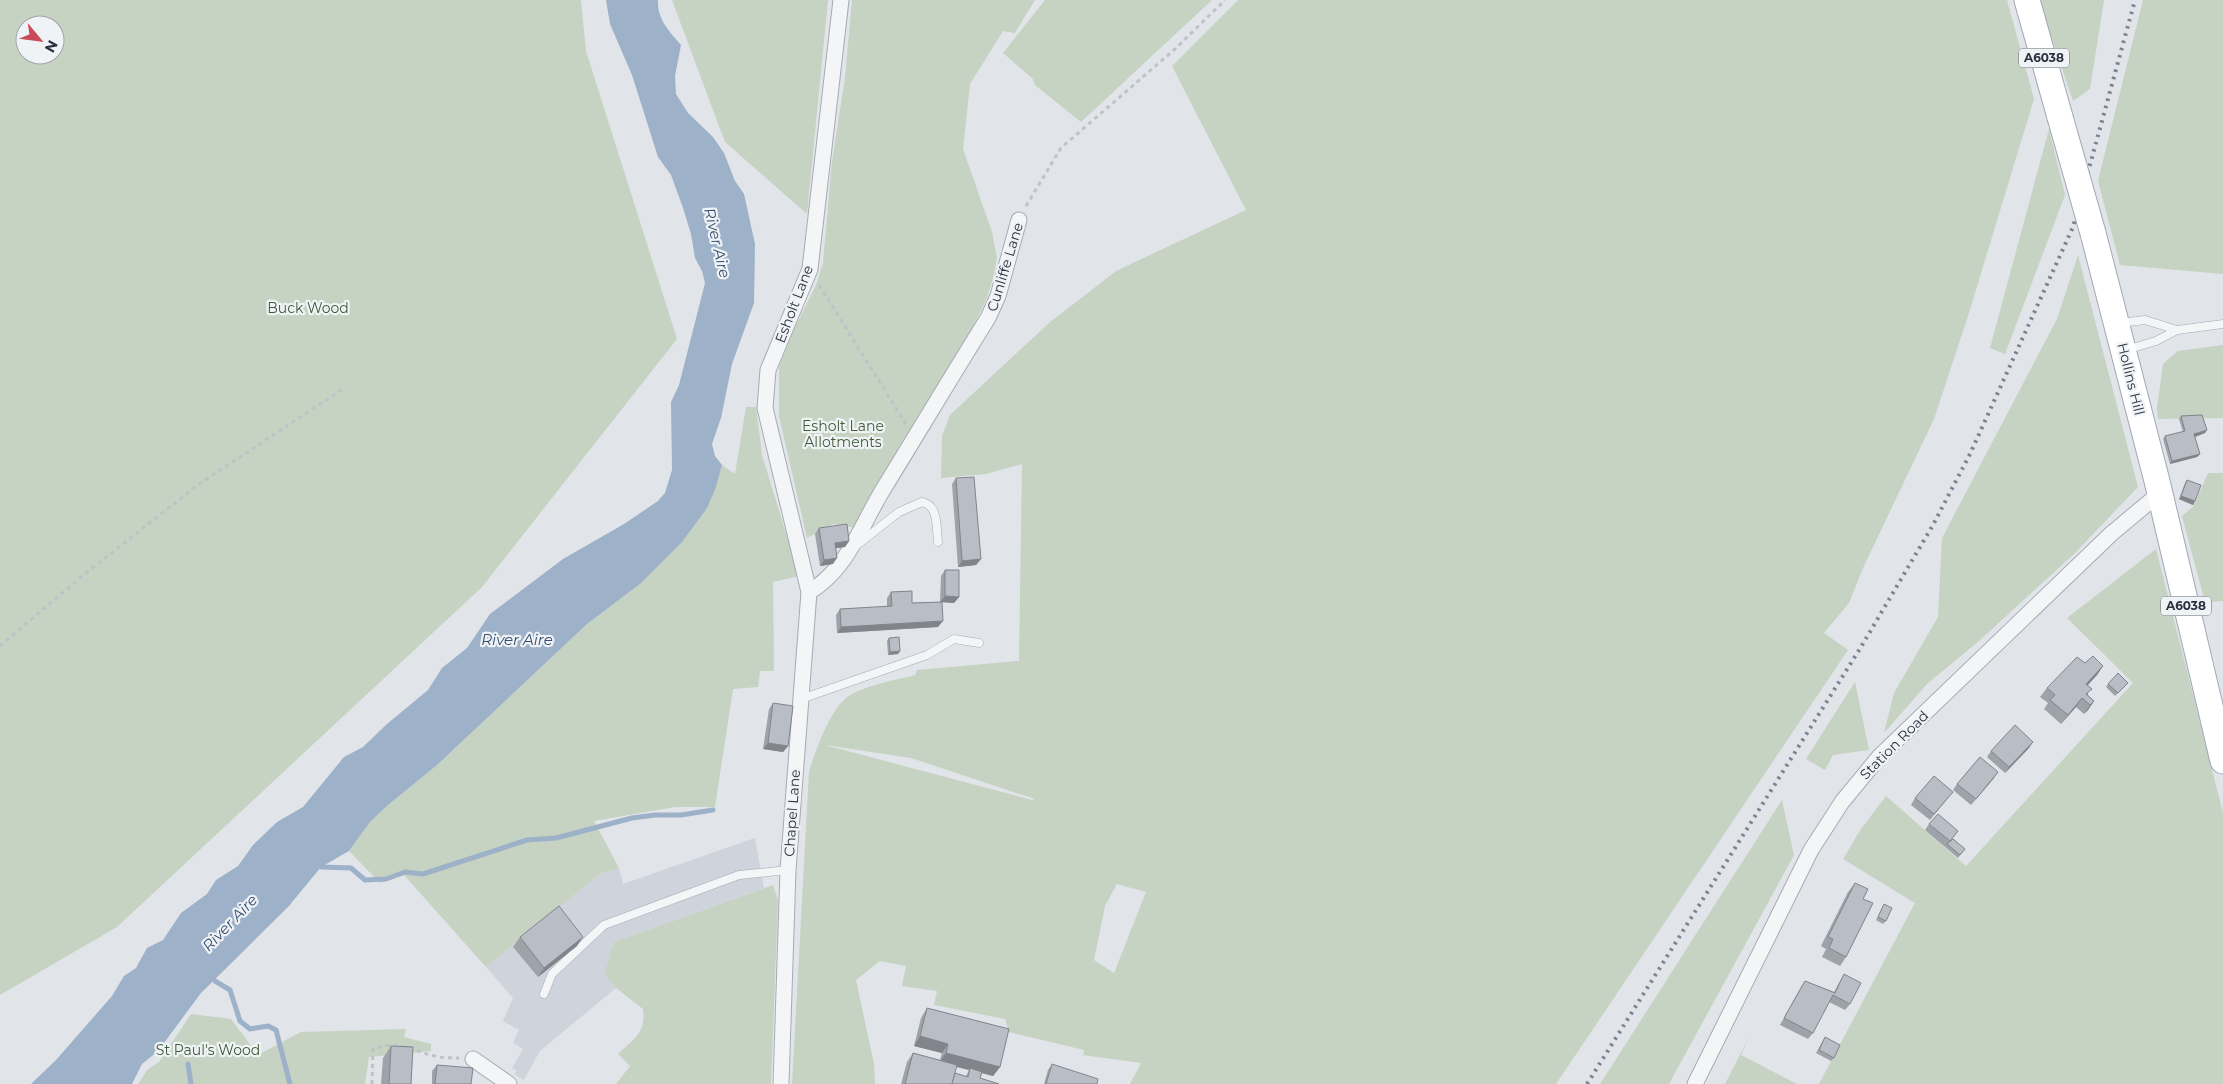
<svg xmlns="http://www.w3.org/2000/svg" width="2223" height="1084" font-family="Montserrat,sans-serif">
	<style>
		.built { fill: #cfd3db }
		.green { fill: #c6d2c2; fill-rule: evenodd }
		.water { fill: #9db1c8 }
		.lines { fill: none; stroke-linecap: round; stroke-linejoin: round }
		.stream { stroke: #9db1c8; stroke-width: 5 }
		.service-casing { stroke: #a6abb3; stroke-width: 9 }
		.minor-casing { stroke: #a6abb3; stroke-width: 17 }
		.primary-casing { stroke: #a0a8b4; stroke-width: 27 }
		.path { stroke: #bfc2c7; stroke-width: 3; stroke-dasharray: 4 4; stroke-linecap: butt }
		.service { stroke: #f3f5f7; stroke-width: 8 }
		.minor { stroke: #f3f5f7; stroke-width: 15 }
		.primary { stroke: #fff; stroke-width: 25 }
		.rail { stroke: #7b8392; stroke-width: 4; stroke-dasharray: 2.5 5; stroke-linecap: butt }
		.primary-bridge-casing { stroke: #a0a8b4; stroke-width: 27; stroke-linecap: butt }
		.primary-bridge { stroke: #fff; stroke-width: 25 }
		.wall { fill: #9ea3aa; fill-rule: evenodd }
		.shaded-wall { fill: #81848b }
		.building { fill: #b8bdc6; stroke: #81848b }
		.labels { text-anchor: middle; stroke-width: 4.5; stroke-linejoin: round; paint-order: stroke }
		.shield { fill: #f0f3f6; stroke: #656b77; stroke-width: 1 }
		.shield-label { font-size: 12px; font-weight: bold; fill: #2a3140 }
		.street-label { font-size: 14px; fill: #2a3140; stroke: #f0f3f6 }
		.park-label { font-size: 14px; fill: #3d5b37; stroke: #f0f3f6 }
		.water-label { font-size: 15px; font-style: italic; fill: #354f72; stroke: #f0f3f6 }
	</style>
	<rect width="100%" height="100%" fill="#e1e4e9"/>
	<polygon class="built" points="755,838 764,888 614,942 604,974 616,988 540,1051 524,1080 514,1074 517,1071 512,1068 523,1049 513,1043 519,1030 503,1021 513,998 486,967 600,874 619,868 623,884"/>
	<g class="green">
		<path d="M0 0H581L586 51 677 339 482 587 117 927 0 995ZM25 25H55V55H25Z"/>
		<polygon points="672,0 828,0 807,214 725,142"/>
		<polygon points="852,0 1035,0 1015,33 1003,31 970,84 963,149 992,232 997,258 993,278 987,298 958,357 856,528 833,524 807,538 779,416 779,366 793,331 816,285 823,263 832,161 845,78"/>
		<polygon points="1045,0 1212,0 1081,122 1035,85 1033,79 1003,53"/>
		<path d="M1238 0H2007L2034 99 1968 316 1934 419 1863 568 1849 603 1824 633 1848 650 1556 1084H1130L1141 1063 1083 1055 1084 1050 1009 1032 1005 1019 934 1005 937 991 902 986 906 966 880 961 856 980 874 1064 875 1084H792L809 772C815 752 829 713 845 699 859 686 897 680 915 675L917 670 1019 661 1022 464 986 474 941 478 942 436 950 415 1049 323 1116 271 1246 210 1172 66ZM825 745 911 758 1035 799 1032 800ZM1117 884 1146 892 1114 973 1094 960 1105 906Z"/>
		<polygon points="2039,0 2104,0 2090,89 2073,101"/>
		<polygon points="2143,0 2223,0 2223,274 2120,265 2098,181"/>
		<polygon points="2049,129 2065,195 2005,354 1990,348"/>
		<polygon points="2078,255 2138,487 2075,553 1979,641 1927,684 1884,733 1894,693 1938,617 1942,538 2057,319"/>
		<polygon points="2223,345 2223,418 2158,419 2157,408 2163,364 2178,351"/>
		<polygon points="746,407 756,407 762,455 799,576 773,582 774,671 760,671 758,687 733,689 715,807 675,807 594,821 619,868 600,874 486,967 404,875 380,883 349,851 370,822 388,805 437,765 587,624 640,584 716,487 722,465 735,474"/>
		<polygon points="2208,473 2223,473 2223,601 2205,602 2182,516 2193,507"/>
		<polygon points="2156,549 2223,813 2223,1084 1819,1084 1915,903 1843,859 1861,829 1886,796 1966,866 2133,683 2067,618"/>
		<polygon points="1855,682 1869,750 1833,755 1825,770 1806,759"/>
		<polygon points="1782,800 1794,855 1669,1084 1600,1084"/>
		<path d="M773 885 778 900 771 1084H616L630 1066 618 1054C635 1038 646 1033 643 1009L616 988 604 974 614 942Z"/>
		<polygon points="191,1014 231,1019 258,1055 301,1032 406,1029 404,1037 431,1044 431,1051 369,1057 365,1084 138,1084 147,1070 159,1062"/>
		<polygon points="1750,1035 1741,1055 1797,1084 1725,1084"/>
	</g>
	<path class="water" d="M606 0H658C657 19 669 31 681 45L675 76 676 94 688 113 713 137 724 153 735 181 744 194 755 244 754 303 732 364 721 418 712 444 715 456 722 465 716 487 707 508 682 542 640 584 587 624 437 765 388 805 370 822 349 851 321 867 288 907 201 993 158 1051 142 1064 132 1084H31L56 1060 112 996 124 976 136 968 147 948 163 940 181 913 207 894 216 880 238 866 253 845 277 822 303 807 344 757 363 747 387 724 428 690 442 668 467 648 490 614 563 559 624 524 658 501 665 493 672 470 671 402 679 385 705 283 702 271 695 258 691 234 683 208 671 175 658 157 632 75 610 24Z"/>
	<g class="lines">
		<g class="stream">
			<polyline points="321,867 351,868 365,880 386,879 405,872 423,874 527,840 556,838 632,818 655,815 681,815 713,810"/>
			<polyline points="215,981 230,990 240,1021 250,1029 268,1026 276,1030 290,1084"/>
			<polyline points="188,1064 191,1084"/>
		</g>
		<defs>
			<g id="service">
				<polyline points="2120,323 2145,320 2177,330"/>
				<polyline points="2126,350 2156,341 2177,330 2223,324"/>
				<path d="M857 545 899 512 922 502C939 506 936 526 938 542"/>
				<polyline points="801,699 927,655 954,639 979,643"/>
				<polyline points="544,994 552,974 604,925 739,875 788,870"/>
			</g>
			<g id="minor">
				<path d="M809 592C848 569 861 525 884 488 919 431 953 374 988 318L998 296 1019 220"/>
				<polyline points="473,1059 509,1084"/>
				<polyline points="781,1084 788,870 809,592 765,408 768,370 810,269 841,0"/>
				<polyline points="1695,1084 1811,850 1842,802 1879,757 2111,534 2160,493"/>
			</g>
			<g id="primary">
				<polyline points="2027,0 2060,117"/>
				<polyline points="2093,233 2157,481 2223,761"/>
			</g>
		</defs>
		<use href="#service" class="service-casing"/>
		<use href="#minor" class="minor-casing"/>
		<use href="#primary" class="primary-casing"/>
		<g class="path">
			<polyline points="1026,206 1061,148 1175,49 1225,0"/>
			<polyline points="819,285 906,424"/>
			<polyline points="0,646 86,573 199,484 343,389"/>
			<path d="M372 1084 373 1049C402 1039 413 1052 439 1057 446 1058 453 1058 459 1058"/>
		</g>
		<use href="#service" class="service"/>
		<use href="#minor" class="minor"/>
		<use href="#primary" class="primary"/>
		<polyline class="rail" points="1587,1084 1861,647 1933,525 1970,454 2073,227 2135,0"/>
		<defs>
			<polyline id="primary-bridge" points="2060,117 2093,233"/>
		</defs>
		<use href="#primary-bridge" class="primary-bridge-casing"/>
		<use href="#primary-bridge" class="primary-bridge"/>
	</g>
	<g class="wall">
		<polygon points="2181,416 2207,430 2205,433 2195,437 2200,454 2197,457 2170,464 2163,439 2165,436 2183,432 2179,419"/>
		<polygon points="956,478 981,559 976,565 958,567 952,484"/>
		<polygon points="2187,480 2195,501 2193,505 2179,499 2185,483"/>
		<polygon points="819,528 849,541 845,547 836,548 833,564 820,566 815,534"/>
		<polygon points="945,570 959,597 954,603 942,602 938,627 837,633 836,615 840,609 887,607 887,598 891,592 912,603 940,602 941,576"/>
		<polygon points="889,638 900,651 898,654 888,655 887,641"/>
		<polygon points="2085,663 2103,666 2097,675 2088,685 2088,695 2094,701 2088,710 2084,714 2076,707 2061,724 2044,709 2048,703 2040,697 2047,688"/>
		<polygon points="2128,683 2115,696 2106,687 2108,684"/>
		<polygon points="773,703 788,746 783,752 763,749 769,709"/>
		<polygon points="2029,748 2005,773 1987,757 1991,751"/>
		<polygon points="1994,778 1971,805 1953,790 1957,784"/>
		<polygon points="1915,798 1948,798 1930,820 1911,805"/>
		<polygon points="1929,824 1953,839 1965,849 1958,858 1925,830"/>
		<polygon points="1855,883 1863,899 1846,957 1840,966 1822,957 1826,949 1821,946 1848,892"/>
		<polygon points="1884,904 1886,921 1883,924 1876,920"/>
		<polygon points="520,937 577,946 538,977 513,947"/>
		<polygon points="1844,974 1850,1004 1845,1010 1829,1002 1813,1033 1808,1039 1780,1025 1801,987 1805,981 1834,992 1840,981"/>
		<path d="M927 1008 1000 1067 993 1076 982 1073 980 1078 999 1084H901L907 1062 913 1053 940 1060 942 1053 914 1046 921 1018ZM956 1067 969 1070 966 1076 955 1073Z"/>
		<polygon points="1825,1037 1834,1058 1831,1061 1816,1053"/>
		<polygon points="391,1046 411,1084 381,1084 383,1058"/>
		<polygon points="1052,1064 1097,1084 1044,1084 1048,1070"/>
		<polygon points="437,1065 471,1084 432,1084 432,1071"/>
	</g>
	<g class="shaded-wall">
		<polygon points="2207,430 2205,433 2192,438 2194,434"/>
		<polygon points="2200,454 2197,457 2170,464 2172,461"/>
		<polygon points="2181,496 2195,501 2193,505 2179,499"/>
		<polygon points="849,541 845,547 831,549 835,543"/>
		<polygon points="837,558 833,564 820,566 824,560"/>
		<polygon points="981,559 976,565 958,567 962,561"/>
		<polygon points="945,596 959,597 954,603 940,602"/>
		<polygon points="943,621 938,627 837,633 841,627"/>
		<polygon points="900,651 898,654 888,655 890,652"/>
		<polygon points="2103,666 2097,675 2080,693 2086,684"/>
		<polygon points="2082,698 2076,707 2061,724 2068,715"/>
		<polygon points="2094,701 2088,710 2084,714 2090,705"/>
		<polygon points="2033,742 2029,748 2005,773 2009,767"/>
		<polygon points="768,743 788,746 783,752 763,749"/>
		<polygon points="1998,772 1994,778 1971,805 1976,799"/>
		<polygon points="583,937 577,946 538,977 544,968"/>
		<polygon points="920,1036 948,1044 942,1053 914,1046"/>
		<polygon points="946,1053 1000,1067 993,1076 970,1070 970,1068 969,1070 939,1062"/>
	</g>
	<g class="building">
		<polygon points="2202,415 2207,430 2194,434 2200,454 2172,461 2165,436 2185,431 2181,416"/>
		<polygon points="974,477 981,559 962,561 956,478"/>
		<polygon points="2187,480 2201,485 2195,501 2181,496"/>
		<polygon points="847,524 849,541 835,543 837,558 824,560 819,528"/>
		<polygon points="945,570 959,570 959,597 945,596"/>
		<polygon points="912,591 912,603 942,602 943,621 841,627 840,609 892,606 891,592"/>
		<polygon points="899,637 900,651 890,652 889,638"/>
		<polygon points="2093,656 2103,666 2086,684 2092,689 2086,694 2094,701 2090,705 2082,698 2068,715 2050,700 2055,695 2047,688 2077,657 2085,663"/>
		<polygon points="2118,673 2128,683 2118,693 2108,684"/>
		<polygon points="773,703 793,706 788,746 768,743"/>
		<polygon points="2015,725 2033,742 2009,767 1991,751"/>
		<polygon points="1980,757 1998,772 1976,799 1957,784"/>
		<polygon points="1934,776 1953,792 1934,814 1915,798"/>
		<polygon points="1938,814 1958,831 1950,841 1929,824"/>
		<polygon points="1953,839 1965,849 1960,855 1947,844"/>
		<polygon points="1855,883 1868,889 1863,899 1873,903 1846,957 1829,948 1833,939 1828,937"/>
		<polygon points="1884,904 1892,908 1886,921 1878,917"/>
		<polygon points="559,906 583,937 544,968 520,937"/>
		<polygon points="1844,974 1861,983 1850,1004 1833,995 1813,1033 1784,1018 1805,981 1835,993"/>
		<polygon points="927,1008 1009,1029 1000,1067 946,1053 948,1044 920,1036"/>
		<polygon points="1825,1037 1840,1045 1834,1058 1819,1050"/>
		<polygon points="391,1046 413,1047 411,1084 389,1084"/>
		<polygon points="913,1053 957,1065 952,1084 905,1084"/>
		<polygon points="1052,1064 1098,1079 1097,1084 1046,1084"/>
		<polygon points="437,1065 473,1068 471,1084 435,1084"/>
		<polygon points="970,1068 982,1072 980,1078 999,1084 952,1084 955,1073 968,1077"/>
	</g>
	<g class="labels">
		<g class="shield">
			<rect x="2019" y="48.5" width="50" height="19" rx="4"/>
			<rect x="2161" y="596.5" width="50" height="19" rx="4"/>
		</g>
		<g class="shield-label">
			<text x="2044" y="62">A6038</text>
			<text x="2186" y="610">A6038</text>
		</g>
		<g class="street-label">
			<text transform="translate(1005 267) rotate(-73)" y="5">Cunliffe Lane</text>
			<text transform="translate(794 304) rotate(-69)" y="5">Esholt Lane</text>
			<text transform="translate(2131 379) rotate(76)" y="5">Hollins Hill</text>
			<text transform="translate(1894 745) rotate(-45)" y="5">Station Road</text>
			<text transform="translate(792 813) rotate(-86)" y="5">Chapel Lane</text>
		</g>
		<g class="park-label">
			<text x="308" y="313">Buck Wood</text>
			<text x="843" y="431">Esholt Lane<tspan x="843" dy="16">Allotments</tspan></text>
			<text x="208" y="1055">St Paul's Wood</text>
		</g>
		<g class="water-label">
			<text transform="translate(717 243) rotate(77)" y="5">River Aire</text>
			<text x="517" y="645">River Aire</text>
			<text transform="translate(230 923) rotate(-46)" y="5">River Aire</text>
		</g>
	</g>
	<g transform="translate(40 40) rotate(119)"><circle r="24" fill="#f0f3f6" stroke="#a1a5ad"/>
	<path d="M0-4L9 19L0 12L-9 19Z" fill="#c94a5a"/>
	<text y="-8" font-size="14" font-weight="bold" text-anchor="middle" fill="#2a3140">N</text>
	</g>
</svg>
